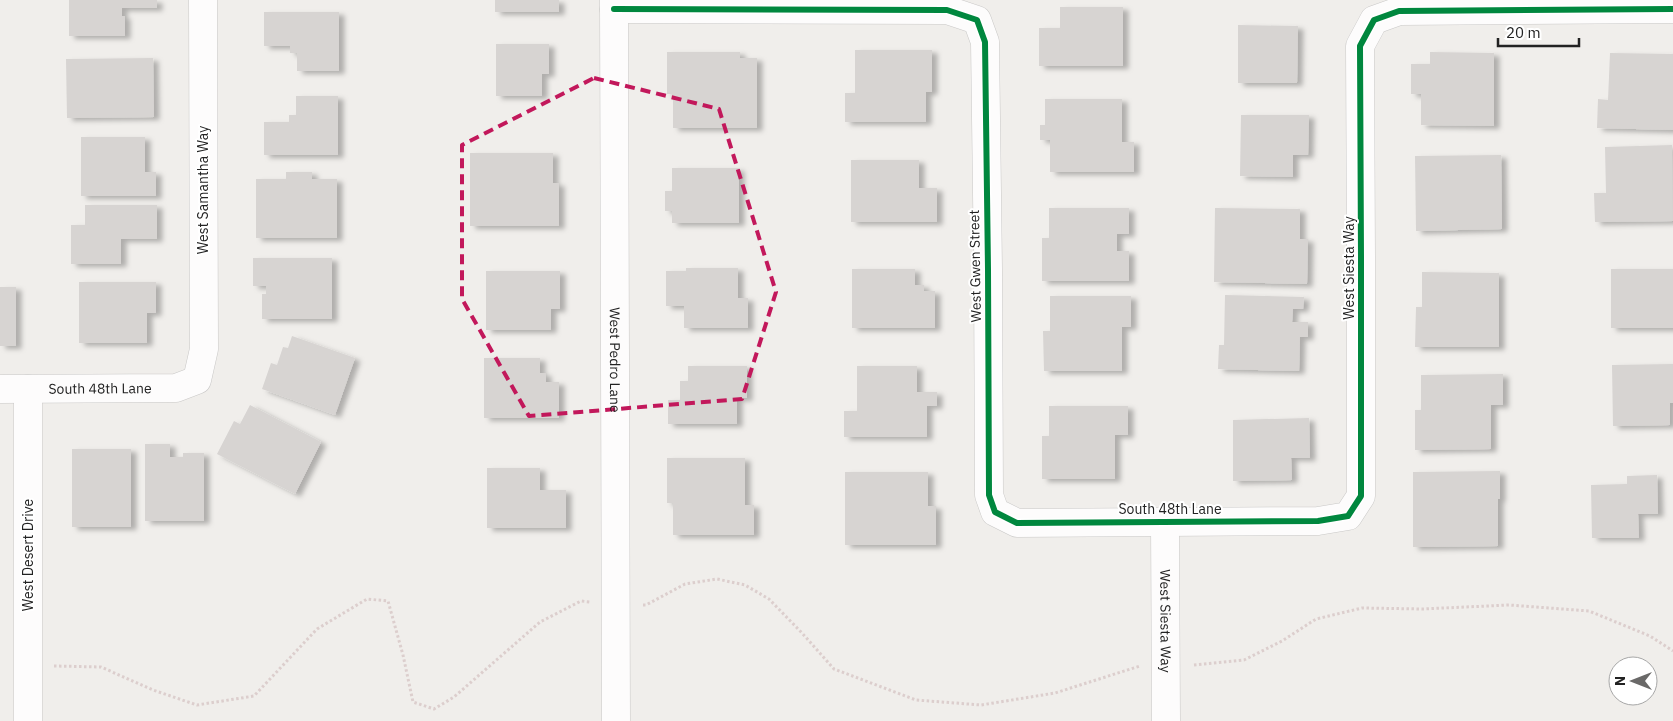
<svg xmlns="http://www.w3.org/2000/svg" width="1673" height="721" font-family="'IBM Plex Sans',sans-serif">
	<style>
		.building { fill: #d7d4d2; filter: url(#shadow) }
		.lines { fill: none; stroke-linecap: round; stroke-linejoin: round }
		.minor-casing { stroke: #c9c8c7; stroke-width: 29 }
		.path { stroke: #dccecd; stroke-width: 3; stroke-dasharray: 2.5 2.5; stroke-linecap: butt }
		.minor { stroke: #fdfcfc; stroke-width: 28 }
		.cycleway-casing { stroke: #fff; stroke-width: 9 }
		.cycleway { stroke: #00873e; stroke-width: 6 }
		.marked { fill: none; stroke: #c2185b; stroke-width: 4; stroke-dasharray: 10 6; stroke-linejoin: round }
		.labels { text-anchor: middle; stroke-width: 4; stroke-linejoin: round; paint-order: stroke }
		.street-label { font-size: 14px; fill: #222; stroke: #fff }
	</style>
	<defs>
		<filter id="shadow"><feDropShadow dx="5.5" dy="3" stdDeviation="2.5" flood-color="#0004"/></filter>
	</defs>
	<rect width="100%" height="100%" fill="#f0eeeb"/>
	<g class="building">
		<polygon points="69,0 157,0 157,8 122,8 122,16 125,16 125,36 69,36"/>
		<rect x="495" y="0" width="64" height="12"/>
		<polygon points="1060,7 1123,7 1123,66 1039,66 1039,28 1060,28"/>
		<polygon points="264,12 339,12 339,71 297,71 297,53 290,53 290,46 264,46"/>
		<polygon points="1238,25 1298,26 1297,83 1238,83"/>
		<polygon points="496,44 549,44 549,74 542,74 542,96 496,96"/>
		<polygon points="855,50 932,50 932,92 926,92 926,122 845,122 845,93 855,93"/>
		<polygon points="667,52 740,52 740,58 757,58 757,128 673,128 673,94 667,94"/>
		<polygon points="1430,52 1494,53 1494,126 1421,125 1421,94 1411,94 1411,64 1430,64"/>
		<polygon points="1610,53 1673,54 1673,130 1597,128 1598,99 1608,100"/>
		<polygon points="153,58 154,117 67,118 66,59"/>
		<polygon points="296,96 338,96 338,155 264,155 264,122 289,122 289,115 296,115"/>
		<polygon points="1045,99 1122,99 1122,142 1134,142 1134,172 1050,172 1050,140 1040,140 1040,125 1045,125"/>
		<polygon points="1241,115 1309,115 1308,155 1293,155 1293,177 1240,176"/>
		<polygon points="81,137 145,137 145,172 156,172 156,196 81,196"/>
		<polygon points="1672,145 1673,221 1595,222 1594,193 1606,193 1605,147"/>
		<polygon points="470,153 553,153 553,183 559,183 559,226 470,226"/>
		<polygon points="1501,155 1502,229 1416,231 1415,156"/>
		<polygon points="851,160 919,160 919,188 937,188 937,222 851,222"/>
		<polygon points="672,168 739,168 739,223 672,223 672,211 665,211 665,191 672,191"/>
		<polygon points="286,172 312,172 312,179 337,179 337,238 256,238 256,179 286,179"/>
		<polygon points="85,205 157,205 157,239 121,239 121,264 71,264 71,225 85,225"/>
		<polygon points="1049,208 1129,208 1129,234 1117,234 1117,251 1129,251 1129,281 1042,281 1042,238 1049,238"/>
		<polygon points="1215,208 1300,209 1300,239 1308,239 1307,284 1214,282"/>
		<polygon points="253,258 332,258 332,319 262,319 262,294 266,294 266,286 253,286"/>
		<polygon points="686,268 738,268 738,298 748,298 748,328 684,328 684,306 666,306 666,271 686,271"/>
		<polygon points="852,269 915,269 915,285 924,285 924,291 935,291 935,328 852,328"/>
		<rect x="1611" y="269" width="62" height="59"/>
		<polygon points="486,271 560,271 560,309 551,309 551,330 486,330"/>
		<polygon points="1422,272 1499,273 1499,347 1415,347 1416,307 1422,307"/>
		<polygon points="79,282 156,282 156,313 147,313 147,343 79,343"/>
		<rect x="0" y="287" width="16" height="59"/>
		<polygon points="1225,295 1304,297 1303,309 1293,309 1292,322 1308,322 1308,337 1300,337 1299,371 1218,369 1219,345 1224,345"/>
		<polygon points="1050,296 1131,296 1131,327 1122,327 1122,371 1044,371 1043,331 1050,331"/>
		<polygon points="292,336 355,358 335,415 262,389 271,363 277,365 283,347 288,348"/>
		<polygon points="484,358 540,358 540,373 546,373 546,382 559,382 559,418 484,418"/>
		<polygon points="1673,364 1673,403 1670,403 1670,425 1613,426 1612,365"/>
		<polygon points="688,366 747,366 747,398 737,398 737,424 668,424 668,400 680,400 680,381 688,381"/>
		<polygon points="857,366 917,366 917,392 937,392 937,406 927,406 927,437 844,437 844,411 857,411"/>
		<polygon points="1503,374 1503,405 1491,405 1491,449 1415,450 1415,410 1421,410 1421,375"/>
		<polygon points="250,405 321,442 295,494 217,454 234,421 240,424"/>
		<polygon points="1049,406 1128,406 1128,435 1115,435 1115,479 1042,479 1042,436 1049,436"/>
		<polygon points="1309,418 1310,458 1291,458 1292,480 1233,481 1233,420"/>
		<polygon points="145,444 170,444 170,457 183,457 183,453 204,453 204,521 145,521"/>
		<rect x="72" y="449" width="59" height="78"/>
		<polygon points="667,458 745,458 745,505 754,505 754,535 673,535 673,503 667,503"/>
		<polygon points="487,468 540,468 540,490 566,490 566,528 487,528"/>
		<polygon points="1500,471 1500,499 1498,499 1498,546 1413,547 1413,472"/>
		<polygon points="845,472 928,472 928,506 936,506 936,545 845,545"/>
		<polygon points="1657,475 1658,514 1638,514 1639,538 1592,538 1591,485 1627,484 1627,476"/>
	</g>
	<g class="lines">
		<defs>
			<g id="minor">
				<path id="s1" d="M614 0 616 721"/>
				<polyline points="614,9 947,10 977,20 985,42 988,269 989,495 995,512 1017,523 1318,521 1348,516 1361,496 1361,258 1360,46 1374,20 1399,11 1673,9"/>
				<path id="s2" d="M0 389 176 388 197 380 204 349 203 0"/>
				<polyline points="28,389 28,721"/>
				<path id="s3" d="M1165 522 1166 721"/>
			</g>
		</defs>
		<use href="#minor" class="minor-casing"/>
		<g class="path">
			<polyline points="643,605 646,605 685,584 717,579 745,585 769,599 802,633 834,669 916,700 981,705 1055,693 1140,666"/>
			<polyline points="1194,665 1244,660 1282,641 1316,619 1362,608 1422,609 1509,605 1589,611 1650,636 1673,651"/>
			<polyline points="54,666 101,667 153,690 197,705 254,696 317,629 367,599 388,601 403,655 413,702 434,709 454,697 540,622 581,601 590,602"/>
		</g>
		<use href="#minor" class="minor"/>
		<defs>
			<polyline id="cycleway" points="614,9 947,10 977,20 985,42 988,269 989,495 995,512 1017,523 1318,521 1348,516 1361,496 1361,258 1360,46 1374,20 1399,11 1673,9"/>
		</defs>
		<use href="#cycleway" class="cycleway-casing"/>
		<use href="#cycleway" class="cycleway"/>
	</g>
	<path class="marked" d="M594 78 719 109 776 292 742 399 529 416 462 299V145Z"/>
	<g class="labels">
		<g class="street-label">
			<text transform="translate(203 190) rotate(-90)" y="5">West Samantha Way</text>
			<text transform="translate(975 266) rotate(-91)" y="5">West Gwen Street</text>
			<text transform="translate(1349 268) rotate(-90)" y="5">West Siesta Way</text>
			<text dy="5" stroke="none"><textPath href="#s1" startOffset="360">West Pedro Lane</textPath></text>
			<text dy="5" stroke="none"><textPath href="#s2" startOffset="100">South 48th Lane</textPath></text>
			<text x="1170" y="514">South 48th Lane</text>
			<text transform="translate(28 555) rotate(-90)" y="5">West Desert Drive</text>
			<text dy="5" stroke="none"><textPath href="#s3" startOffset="99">West Siesta Way</textPath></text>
		</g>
	</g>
	<g transform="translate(1633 681) rotate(270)"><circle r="24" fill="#ffffff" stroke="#a7a7a7"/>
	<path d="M0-4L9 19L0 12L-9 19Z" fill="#6a6968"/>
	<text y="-8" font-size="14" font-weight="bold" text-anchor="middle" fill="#222222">N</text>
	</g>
	<path d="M1498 38v8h81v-8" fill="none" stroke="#222222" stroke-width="2.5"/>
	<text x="1506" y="38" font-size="15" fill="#222222" stroke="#ffffff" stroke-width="4" paint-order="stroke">20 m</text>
</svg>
